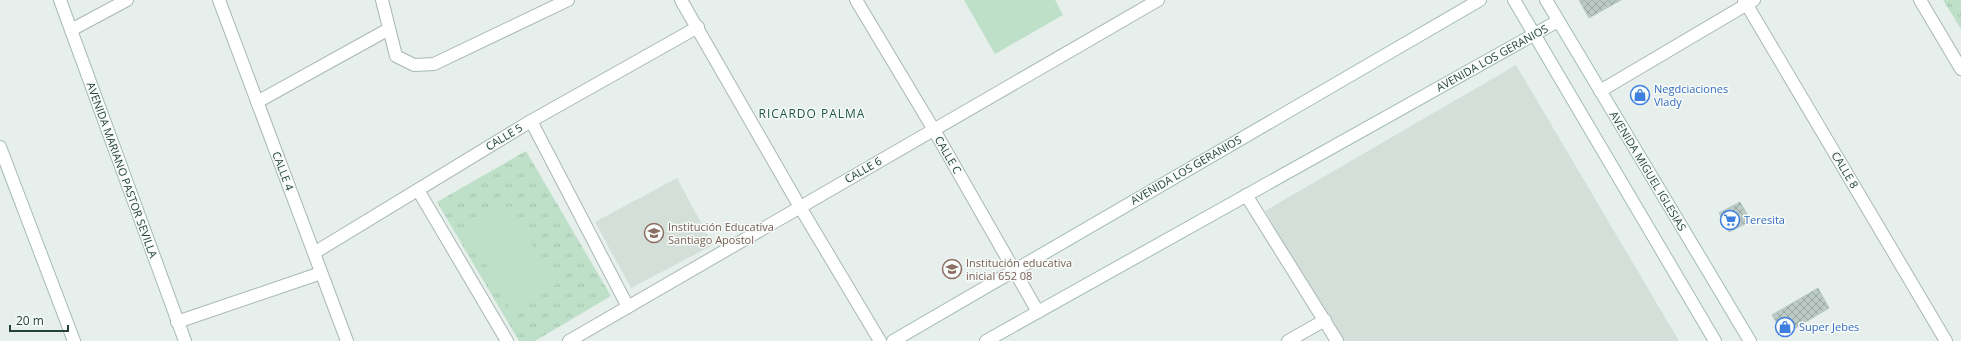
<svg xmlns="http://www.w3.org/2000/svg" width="1961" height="341" font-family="'Open Sans',sans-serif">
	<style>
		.built { fill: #d4dfda }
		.grass { fill: url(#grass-tufts) }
		.pitch { fill: #bfe0c8 }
		.building { fill: url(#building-cross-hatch); stroke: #b8c9c2 }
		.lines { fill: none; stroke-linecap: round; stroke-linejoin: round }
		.street-casing { stroke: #a8b8b2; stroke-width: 14 }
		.secondary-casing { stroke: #a4bbb3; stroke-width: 14 }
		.street { stroke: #fff; stroke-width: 12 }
		.secondary { stroke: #fff; stroke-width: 12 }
		.labels { text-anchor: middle; stroke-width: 3; stroke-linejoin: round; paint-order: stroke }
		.street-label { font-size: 11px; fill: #24423a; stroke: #f7fbf9 }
		.shop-label { font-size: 11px; fill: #366cbe; stroke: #f7fbf9; text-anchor: start }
		.education-label { font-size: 11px; fill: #785e54; stroke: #f7fbf9; text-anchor: start }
		.neighbourhood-label { font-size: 12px; letter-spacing: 1px; fill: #1f5548; stroke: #f7fbf9 }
	</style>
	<defs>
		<pattern id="grass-tufts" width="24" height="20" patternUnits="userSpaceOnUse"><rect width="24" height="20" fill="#bfe0c8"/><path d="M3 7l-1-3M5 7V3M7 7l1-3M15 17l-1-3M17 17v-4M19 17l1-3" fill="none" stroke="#a4c1ad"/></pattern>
		<pattern id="building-cross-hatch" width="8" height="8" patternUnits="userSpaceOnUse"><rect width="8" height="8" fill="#bbcac4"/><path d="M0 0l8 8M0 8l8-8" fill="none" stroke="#98a6a0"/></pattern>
	</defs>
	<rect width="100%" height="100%" fill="#e6efeb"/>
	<g class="built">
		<polygon points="1516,65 1679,341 1342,341 1265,211"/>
		<polygon points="677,178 713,245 631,288 595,222"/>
	</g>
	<g class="grass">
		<polygon points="1943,0 1961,0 1961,29"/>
		<polygon points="526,151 611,296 535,341 519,341 437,202"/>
	</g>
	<g class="pitch">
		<polygon points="964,0 1055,0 1063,15 995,54"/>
		<polygon points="510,206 555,285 511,310 466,230"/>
	</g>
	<g class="building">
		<polygon points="1579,0 1621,0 1589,18"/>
		<polygon points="1740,202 1751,221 1729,232 1719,213"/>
		<polygon points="1818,288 1829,308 1784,335 1772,315"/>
	</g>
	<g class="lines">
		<defs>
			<g id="street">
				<polyline points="219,0 347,341"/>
				<polyline points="382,0 396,56 414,65 434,64 568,0"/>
				<polyline points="681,0 800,207 880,341"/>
				<polyline points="856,0 934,130 1038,312"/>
				<polyline points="1744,0 1946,341"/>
				<polyline points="1920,0 1961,69"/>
				<polyline points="71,30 127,0"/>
				<polyline points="1600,91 1754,0"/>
				<polyline points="257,102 389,29"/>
				<polyline points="531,121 628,307"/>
				<polyline points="418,190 507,341"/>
				<polyline points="1246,195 1337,341"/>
				<polyline points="314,253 531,121 698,27"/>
				<polyline points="177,322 321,273"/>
				<polyline points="569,341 1158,0"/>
				<polyline points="1288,341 1325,320"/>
			</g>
			<g id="secondary">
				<polyline points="60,0 185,341"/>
				<polyline points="1514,0 1715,341"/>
				<polyline points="1546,0 1750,341"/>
				<polyline points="0,147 74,341"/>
				<polyline points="893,341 1480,0"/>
				<polyline points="986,341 1558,21"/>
			</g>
		</defs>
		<use href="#street" class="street-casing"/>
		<use href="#secondary" class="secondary-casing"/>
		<use href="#street" class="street"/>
		<use href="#secondary" class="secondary"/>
	</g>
	<defs>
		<symbol id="shop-ring" viewBox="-11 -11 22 22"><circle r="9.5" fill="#f7fbf9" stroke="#3f7fe0" stroke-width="1.5"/><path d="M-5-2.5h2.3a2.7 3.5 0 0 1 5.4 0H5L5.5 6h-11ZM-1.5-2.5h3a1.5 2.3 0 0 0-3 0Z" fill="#3f7fe0"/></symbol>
		<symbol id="supermarket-ring" viewBox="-11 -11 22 22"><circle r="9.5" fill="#f7fbf9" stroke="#3f7fe0" stroke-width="1.5"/><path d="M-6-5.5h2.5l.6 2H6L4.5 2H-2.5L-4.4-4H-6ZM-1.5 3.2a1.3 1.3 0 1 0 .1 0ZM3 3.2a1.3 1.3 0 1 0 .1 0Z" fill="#3f7fe0"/></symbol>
		<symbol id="school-ring" viewBox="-11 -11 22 22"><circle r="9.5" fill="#f7fbf9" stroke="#8d6e63" stroke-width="1.5"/><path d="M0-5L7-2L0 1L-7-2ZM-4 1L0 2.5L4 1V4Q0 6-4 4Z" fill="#8d6e63"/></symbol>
	</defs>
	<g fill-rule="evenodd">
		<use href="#shop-ring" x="1629" y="84" width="22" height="22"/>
		<use href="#supermarket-ring" x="1719" y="209" width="22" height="22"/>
		<use href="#school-ring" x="643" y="222" width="22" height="22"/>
		<use href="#school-ring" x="941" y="258" width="22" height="22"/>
		<use href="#shop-ring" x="1774" y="316" width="22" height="22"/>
	</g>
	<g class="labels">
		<g class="street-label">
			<text transform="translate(1492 58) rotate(-29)" y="4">AVENIDA LOS GERANIOS</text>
			<text transform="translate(504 137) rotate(-31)" y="4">CALLE 5</text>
			<text transform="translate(948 155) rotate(60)" y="4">CALLE C</text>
			<text transform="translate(122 170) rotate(70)" y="4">AVENIDA MARIANO PASTOR SEVILLA</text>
			<text transform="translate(863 170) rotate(-30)" y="4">CALLE 6</text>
			<text transform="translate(1186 170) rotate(-30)" y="4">AVENIDA LOS GERANIOS</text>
			<text transform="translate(1845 170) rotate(59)" y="4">CALLE 8</text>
			<text transform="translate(283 171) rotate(69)" y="4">CALLE 4</text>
			<text transform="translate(1648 171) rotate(59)" y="4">AVENIDA MIGUEL IGLESIAS</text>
		</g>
		<g class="shop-label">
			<text x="1654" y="93">Negdciaciones<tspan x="1654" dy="13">Vlady</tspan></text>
			<text x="1744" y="224">Teresita</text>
			<text x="1799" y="331">Super Jebes</text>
		</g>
		<g class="education-label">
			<text x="668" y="231">Institución Educativa<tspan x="668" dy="13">Santiago Apostol</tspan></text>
			<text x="966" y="267">Institución educativa<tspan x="966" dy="13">inicial 652 08</tspan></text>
		</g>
		<g class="neighbourhood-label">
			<text x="812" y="118">RICARDO PALMA</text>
		</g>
	</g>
	<path d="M10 325v6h58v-6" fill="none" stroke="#24423a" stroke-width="2"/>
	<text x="16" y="325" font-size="12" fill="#24423a" stroke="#f7fbf9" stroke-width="3" paint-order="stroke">20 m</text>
</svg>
